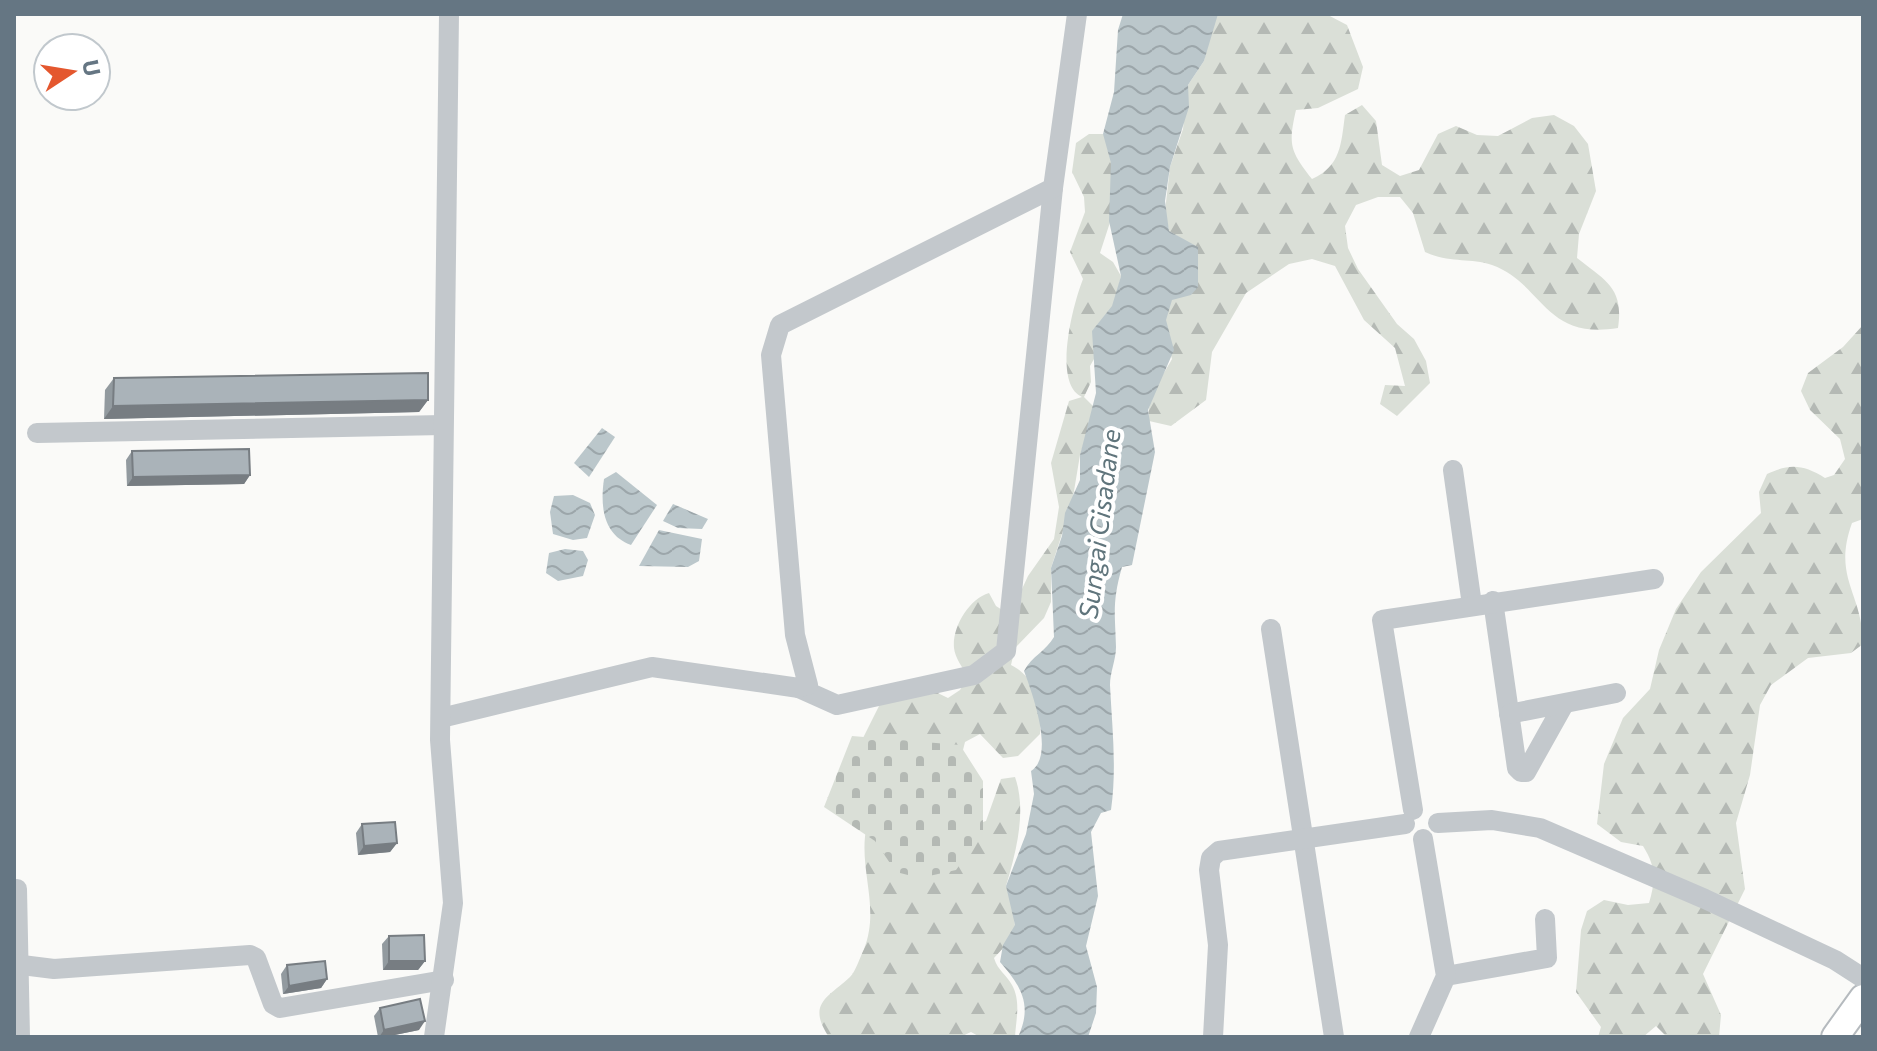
<svg xmlns="http://www.w3.org/2000/svg" width="1877" height="1051" font-family="Commissioner,sans-serif">
	<style>
		.forest { fill: url(#forest-firs) }
		.cemetery { fill: url(#cemetery-stones) }
		.water { fill: url(#water-waves) }
		.lines { fill: none; stroke-linecap: round; stroke-linejoin: round }
		.major-casing { stroke: #b5babe; stroke-width: 30 }
		.minor { stroke: #c3c8cc; stroke-width: 20 }
		.major { stroke: #fff; stroke-width: 26 }
		.wall { fill: #929a9f }
		.shaded-wall { fill: #777d82 }
		.building { fill: #aab3b9; stroke: #777d82; stroke-width: 2 }
		.labels { text-anchor: middle; stroke-width: 8; stroke-linejoin: round; paint-order: stroke }
		.water-label { font-size: 26px; font-style: italic; fill: #60757c; stroke: #fff }
	</style>
	<defs>
		<pattern id="forest-firs" width="22" height="20" patternUnits="userSpaceOnUse" patternTransform="scale(2)"><rect width="22" height="20" fill="#dadfd7"/><path d="M5 1l3.5 6h-7zM16 11l3.5 6h-7z" fill="#b4b9b4"/></pattern>
		<pattern id="cemetery-stones" width="16" height="16" patternUnits="userSpaceOnUse" patternTransform="scale(2)"><rect width="16" height="16" fill="#dadfd7"/><path d="M2 7V4a2 2 0 0 1 4 0v3zM10 15v-3a2 2 0 0 1 4 0v3z" fill="#b4b9b4"/></pattern>
		<pattern id="water-waves" width="16" height="10" patternUnits="userSpaceOnUse" patternTransform="scale(2)"><rect width="16" height="10" fill="#bbc7cb"/><path d="M0 5q4-4 8 0t8 0" fill="none" stroke="#9ca6aa"/></pattern>
	</defs>
	<rect width="100%" height="100%" fill="#fafaf8"/>
	<g class="forest">
		<path d="M1214 14H1326L1347 25 1363 67 1358 89 1318 108 1296 110C1288 145 1290 151 1312 179 1341 166 1341 144 1345 115L1362 105 1376 121 1382 165 1400 176 1419 170 1438 134 1456 126 1477 135 1498 136 1532 118 1554 115 1574 126 1588 144 1596 191 1579 234 1577 258C1606 281 1624 288 1618 328 1543 340 1543 283 1492 265 1469 257 1451 264 1425 252L1413 213 1400 197H1378L1356 205 1345 226 1348 248 1358 269 1397 324 1414 339 1426 361 1430 383 1397 416 1380 404 1385 385 1405 386 1395 348 1364 320 1335 266 1312 259 1289 264 1246 293 1212 352 1206 400 1171 426 1149 421C1146 398 1161 379 1172 359L1163 328 1179 237 1169 231 1165 211 1170 167 1183 129 1188 85 1204 61Z"/>
		<path d="M1089 134H1103L1114 145 1115 207 1100 253 1113 262 1121 276 1106 338 1090 366 1091 382 1084 397 1095 408 1080 455 1072 503 1051 568V602L1044 618 1015 648 1011 665C1037 678 1041 705 1040 734L1018 756 1003 758 980 734 965 742 961 758 971 826 986 821 1001 779 1015 777C1027 811 1016 852 1006 886L1012 901 1016 934 994 958C998 971 1006 974 1012 985 1021 1001 1016 1020 1015 1037H980L971 1032 960 1037H829C806 1003 829 997 850 977 856 971 860 957 864 949 881 906 857 867 867 825L861 742 882 700 919 684 948 698 960 690 968 677C963 668 955 658 954 648 952 627 969 599 989 593L996 606 1010 615 1028 576 1054 539 1059 507 1051 463 1069 401 1082 397C1052 384 1073 304 1083 279L1070 252 1085 212 1084 197 1072 172 1076 143Z"/>
		<path d="M1863 325V519L1852 523C1832 578 1863 593 1863 644L1851 653 1808 658 1771 685 1760 705 1750 775 1736 823 1745 889 1703 974 1721 1015 1719 1037H1667L1656 1026 1643 1037H1598L1601 1027 1576 992 1581 930 1587 911 1604 900 1628 905 1649 903C1656 879 1656 867 1643 846L1621 842 1597 824 1604 764 1623 718 1650 689 1659 650 1676 609 1701 572 1761 513 1759 492 1767 474C1790 463 1804 465 1825 478L1834 475 1845 459 1840 439 1810 410 1801 391 1808 373 1843 347Z"/>
	</g>
	<polygon class="cemetery" points="852,736 960,745 983,781 983,833 956,870 920,878 896,872 875,841 824,807"/>
	<g class="water">
		<path d="M1123 14H1218L1204 61 1188 85 1189 107 1170 167 1165 201 1169 231 1198 247V287L1191 295 1172 300 1166 320 1174 350 1148 410 1155 452 1132 565 1122 567C1112 602 1115 613 1116 647 1116 660 1110 672 1110 685 1112 727 1117 768 1111 810L1101 813 1091 832 1098 896 1086 946 1097 987 1096 1013 1088 1037H1018C1033 1005 1021 986 1000 962L1003 945 1015 925 1006 886 1026 834 1034 794 1031 771C1055 756 1033 695 1024 671 1032 656 1046 651 1054 637L1051 568 1062 536 1065 513 1080 480V455L1096 393 1092 331 1112 306 1121 276 1109 221 1111 163 1103 134 1114 92 1118 30Z"/>
		<polygon points="602,428 615,437 589,477 574,463"/>
		<path d="M616 472 657 505 631 545C603 535 600 506 604 479Z"/>
		<polygon points="573,495 590,503 595,515 587,538 573,540 553,534 550,512 554,496"/>
		<polygon points="673,504 708,519 702,529 678,528 663,521"/>
		<polygon points="659,530 702,539 699,561 688,567 639,566"/>
		<polygon points="565,549 583,551 588,560 583,576 558,581 546,573 549,553"/>
	</g>
	<g class="lines">
		<defs>
			<polyline id="major" points="1835,1037 1863,998"/>
		</defs>
		<use href="#major" class="major-casing"/>
		<g class="minor">
			<polyline points="37,433 443,425"/>
			<polyline points="1453,470 1472,605"/>
			<polyline points="1493,601 1517,768 1521,772 1526,772 1564,704"/>
			<polyline points="1271,629 1334,1037"/>
			<polyline points="799,688 837,705 974,675 1006,651 1053,188"/>
			<polyline points="1509,714 1616,693"/>
			<polyline points="441,718 652,667 799,688 808,685 795,635 771,355 780,325 1053,188 1077,14"/>
			<polyline points="1413,810 1382,620 1654,579"/>
			<polyline points="1438,823 1492,820 1540,828 1705,899 1835,960 1863,978"/>
			<polyline points="17,889 20,1037"/>
			<polyline points="14,964 54,969 250,955 256,958 273,1004 280,1008 444,980"/>
			<polyline points="1446,976 1547,958 1545,919"/>
			<polyline points="434,1037 453,903 440,740 449,14"/>
			<polyline points="1213,1037 1218,945 1209,870 1211,858 1219,851 1405,824"/>
			<polyline points="1419,1037 1446,976 1423,839"/>
		</g>
		<use href="#major" class="major"/>
	</g>
	<g class="wall">
		<polygon points="114,378 428,400 419,412 104,419 105,390"/>
		<polygon points="132,451 250,475 244,484 127,486 126,460"/>
		<polygon points="362,824 397,843 390,852 358,855 356,833"/>
		<polygon points="389,936 425,961 418,970 383,970 382,944"/>
		<polygon points="287,965 327,979 321,988 283,994 281,974"/>
		<polygon points="380,1008 419,1030 385,1037 378,1037 374,1016"/>
	</g>
	<g class="shaded-wall">
		<polygon points="428,400 419,412 104,419 113,406"/>
		<polygon points="250,475 244,484 127,486 133,477"/>
		<polygon points="397,843 390,852 358,855 364,846"/>
		<polygon points="389,961 425,961 418,970 383,970"/>
		<polygon points="327,979 321,988 283,994 289,986"/>
		<polygon points="425,1021 419,1030 385,1037 379,1037 384,1030"/>
	</g>
	<g class="building">
		<polygon points="428,373 428,400 113,406 114,378"/>
		<polygon points="249,449 250,475 133,477 132,451"/>
		<polygon points="395,822 397,843 364,846 362,824"/>
		<polygon points="424,935 425,961 389,961 389,936"/>
		<polygon points="325,961 327,979 289,986 287,965"/>
		<polygon points="420,999 425,1021 384,1030 380,1008"/>
	</g>
	<g class="labels">
		<g class="water-label">
			<text transform="translate(1100 524) rotate(-83)" y="9">Sungai Cisadane</text>
		</g>
	</g>
	<rect width="1877" height="1051" fill="none" stroke="#657683" stroke-width="32"/>
	<g transform="translate(72 72) rotate(78)"><circle r="38" fill="#ffffff" stroke="#c1c8cd" stroke-width="2"/>
	<path d="M0-6L14 30L0 20L-14 30Z" fill="#e4572e"/>
	<text y="-12" font-size="22" font-weight="bold" text-anchor="middle" fill="#657683">U</text>
	</g>
</svg>
